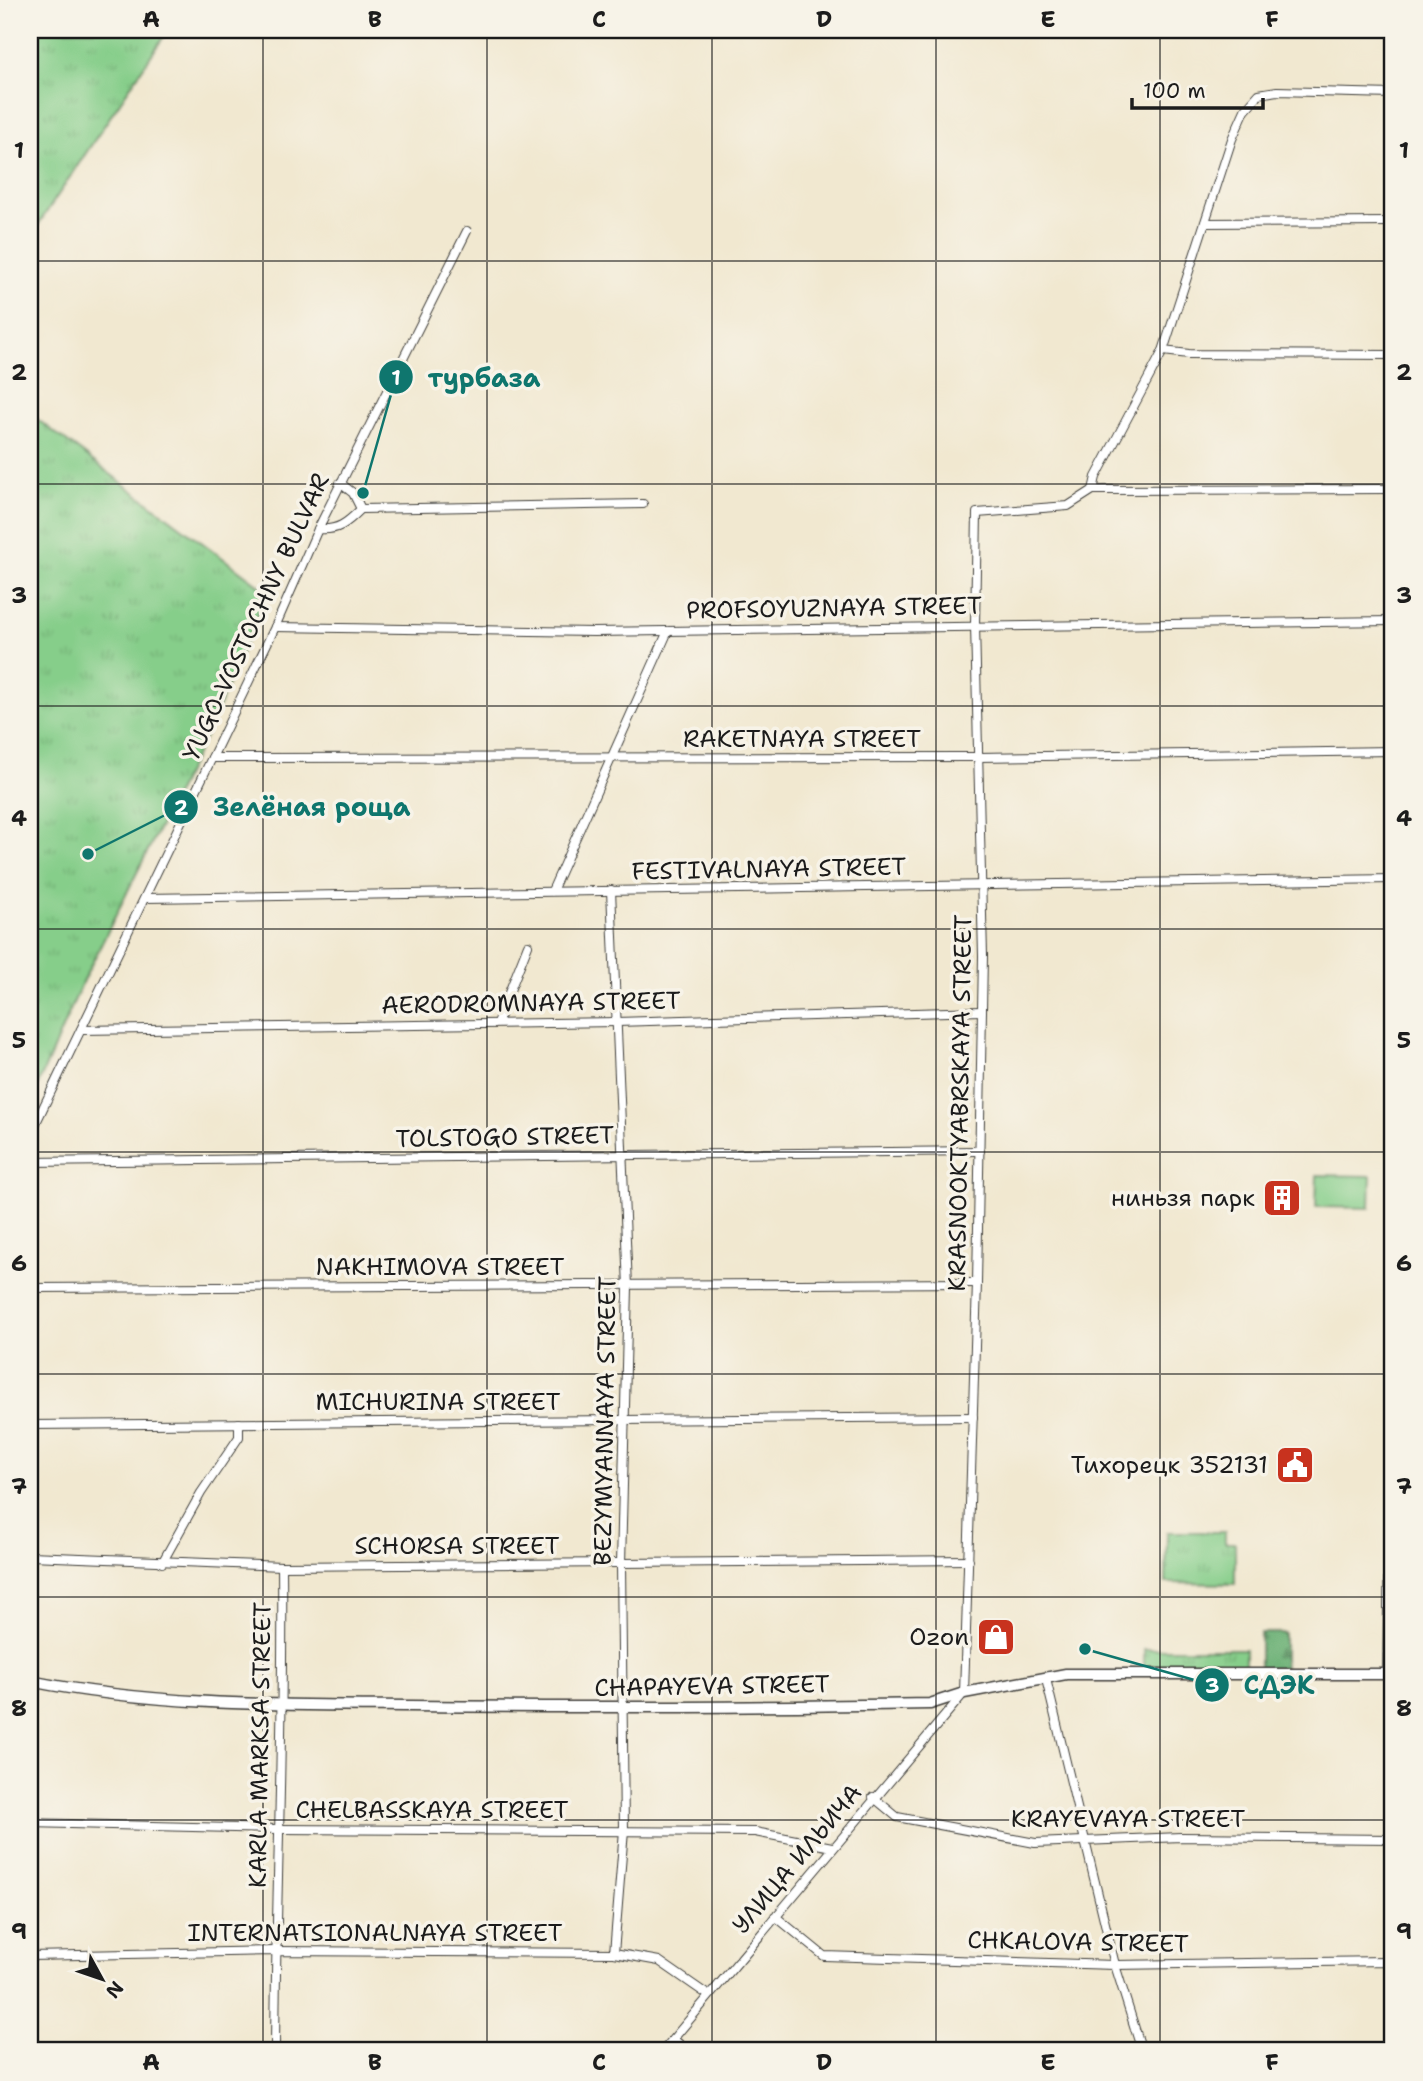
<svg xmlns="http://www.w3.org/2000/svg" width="1423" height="2081" font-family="'Shantell Sans',sans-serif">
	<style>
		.grass { fill: url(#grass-tufts); stroke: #517553; stroke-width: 2 }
		.forest { fill: url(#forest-firs); stroke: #446649; stroke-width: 2 }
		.pitch { fill: #86ce8a; stroke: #517553; stroke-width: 2 }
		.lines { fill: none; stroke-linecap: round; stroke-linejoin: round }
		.minor-casing { stroke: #3c3b37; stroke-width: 10 }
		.secondary-casing { stroke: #3c3b37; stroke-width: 13 }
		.minor { stroke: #fff; stroke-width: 8 }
		.secondary { stroke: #fff; stroke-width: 10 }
		.grid { fill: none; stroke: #1c1c1c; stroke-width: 2; stroke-opacity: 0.55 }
		.labels { text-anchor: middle; stroke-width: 7; stroke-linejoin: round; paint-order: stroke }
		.street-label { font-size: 24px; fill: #1c1c1c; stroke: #f7f3e8 }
		.poi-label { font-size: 24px; fill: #1c1c1c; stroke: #f7f3e8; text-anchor: end }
		.leader { fill: none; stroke: #0f766e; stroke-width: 2.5 }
		.callout-dot { fill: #0f766e; stroke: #f7f3e8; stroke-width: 2.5 }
		.mark-label { font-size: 21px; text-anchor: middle; font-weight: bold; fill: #fff }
		.callout-label { font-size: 26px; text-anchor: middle; font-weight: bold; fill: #0f766e; stroke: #f7f3e8; stroke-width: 7; stroke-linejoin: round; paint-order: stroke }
		.neatline { fill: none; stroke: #1c1c1c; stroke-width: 2.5 }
		.grid-label { font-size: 23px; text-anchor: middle; font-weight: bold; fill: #1c1c1c }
	</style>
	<defs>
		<pattern id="grass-tufts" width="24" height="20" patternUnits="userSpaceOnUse" patternTransform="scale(1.75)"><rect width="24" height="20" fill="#86ce8a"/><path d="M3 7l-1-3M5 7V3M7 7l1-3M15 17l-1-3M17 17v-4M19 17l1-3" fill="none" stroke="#73b076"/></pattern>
		<pattern id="forest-firs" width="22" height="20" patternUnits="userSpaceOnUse" patternTransform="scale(1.75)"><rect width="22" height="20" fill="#6cb176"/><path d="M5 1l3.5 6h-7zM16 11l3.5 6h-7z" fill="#588f60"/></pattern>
	</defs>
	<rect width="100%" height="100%" fill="#f7f3e8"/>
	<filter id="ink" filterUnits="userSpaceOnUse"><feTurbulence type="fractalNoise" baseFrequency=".0143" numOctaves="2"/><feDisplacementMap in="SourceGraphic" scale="14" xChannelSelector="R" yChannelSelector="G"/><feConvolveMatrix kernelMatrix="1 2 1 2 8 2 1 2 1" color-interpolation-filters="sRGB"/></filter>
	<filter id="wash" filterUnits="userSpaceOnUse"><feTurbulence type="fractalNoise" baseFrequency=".00686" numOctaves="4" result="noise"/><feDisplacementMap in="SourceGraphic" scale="28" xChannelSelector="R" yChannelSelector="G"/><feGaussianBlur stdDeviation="1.57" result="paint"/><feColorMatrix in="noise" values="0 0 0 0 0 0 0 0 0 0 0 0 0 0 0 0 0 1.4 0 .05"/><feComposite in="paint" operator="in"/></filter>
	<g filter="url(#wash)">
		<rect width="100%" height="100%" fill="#f1e8d0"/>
		<g class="grass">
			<polygon points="34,30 168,30 30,237 30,38"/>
			<polygon points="30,414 267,591 211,724 82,983 30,1103"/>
			<polygon points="1167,1532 1225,1532 1225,1543 1235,1543 1235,1584 1166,1583"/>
			<polygon points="1245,1649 1245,1667 1144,1668 1144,1649"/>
		</g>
		<rect class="forest" x="1260" y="1633" width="24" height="35"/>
		<polygon class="pitch" points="1317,1175 1371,1176 1370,1208 1316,1207"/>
	</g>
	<g filter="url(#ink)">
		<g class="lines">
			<defs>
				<g id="minor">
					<polyline points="1205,223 1393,222"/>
					<polyline points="1163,351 1189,354 1393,355"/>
					<polyline points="340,483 353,493 361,509"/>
					<polyline points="1093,490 1096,477 1163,351 1232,139 1245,110 1259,94 1277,91 1393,94"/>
					<path d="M318 529C338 531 347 523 361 509L643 504"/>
					<polyline points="275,627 594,632 1393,621"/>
					<polyline points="212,758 979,757 1393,751"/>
					<polyline points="611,890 628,1287 621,1564 624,1830 614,1953"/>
					<polyline points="552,891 668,631"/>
					<polyline points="145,898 1393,879"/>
					<polyline points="497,1023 528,945"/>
					<polyline points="81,1030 617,1022 982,1011"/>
					<polyline points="30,1135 275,627 318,529 467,231"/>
					<polyline points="30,1162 980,1151"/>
					<polyline points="30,1288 977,1283"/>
					<polyline points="30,1425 973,1417"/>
					<polyline points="30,1556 282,1566 969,1560"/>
					<polyline points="162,1563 201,1493 239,1437 239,1423"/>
					<polyline points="1387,1674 1389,1540 1393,1537"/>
					<polyline points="1046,1679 1115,1965 1142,2051"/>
					<polyline points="873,1797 897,1817 1035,1843 1181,1837 1393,1839"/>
					<polyline points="30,1823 278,1829 755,1832 832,1847"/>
					<polyline points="775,1916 824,1956 1115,1965 1387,1961 1393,1967"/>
					<polyline points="30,1956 275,1951 614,1953 659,1961 708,1995"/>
					<polyline points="673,2039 688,2051"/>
					<path d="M275 2051C276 1889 284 1728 282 1566"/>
					<polyline points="663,2051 964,1693 977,1283 983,956 975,625 977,513 1068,506 1093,490 1393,489"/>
				</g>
				<path id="secondary" d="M30 1681C154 1706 284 1705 410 1706 583 1708 756 1707 930 1704L964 1693 1066 1674H1393"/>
			</defs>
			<use href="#minor" class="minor-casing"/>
			<use href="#secondary" class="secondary-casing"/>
			<use href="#minor" class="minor"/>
			<use href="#secondary" class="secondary"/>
		</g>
	</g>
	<path class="grid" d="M263 30V2051M487 30V2051M712 30V2051M936 30V2051M1160 30V2051M30 261H1393M30 484H1393M30 706H1393M30 929H1393M30 1152H1393M30 1374H1393M30 1597H1393M30 1820H1393"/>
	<defs>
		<symbol id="building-square" viewBox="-11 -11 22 22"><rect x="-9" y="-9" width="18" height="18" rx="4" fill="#c8321e" stroke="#f7f3e8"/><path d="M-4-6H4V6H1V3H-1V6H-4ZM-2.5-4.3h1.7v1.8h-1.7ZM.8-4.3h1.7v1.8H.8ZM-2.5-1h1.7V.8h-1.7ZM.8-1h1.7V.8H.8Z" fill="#fff"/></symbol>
		<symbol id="civic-square" viewBox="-11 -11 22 22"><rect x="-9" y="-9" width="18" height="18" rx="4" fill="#c8321e" stroke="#f7f3e8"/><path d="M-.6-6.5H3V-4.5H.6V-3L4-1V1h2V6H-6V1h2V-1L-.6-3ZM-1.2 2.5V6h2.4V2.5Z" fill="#fff"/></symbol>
		<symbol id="shop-square" viewBox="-11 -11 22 22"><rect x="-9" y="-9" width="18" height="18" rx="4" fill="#c8321e" stroke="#f7f3e8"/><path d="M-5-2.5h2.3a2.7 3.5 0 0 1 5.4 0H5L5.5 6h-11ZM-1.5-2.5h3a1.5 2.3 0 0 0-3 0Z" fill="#fff"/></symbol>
	</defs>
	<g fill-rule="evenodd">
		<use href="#building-square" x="1260" y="1176" width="44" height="44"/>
		<use href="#civic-square" x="1273" y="1443" width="44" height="44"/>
		<use href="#shop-square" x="974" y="1615" width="44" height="44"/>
	</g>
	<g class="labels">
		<g class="street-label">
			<text transform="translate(834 608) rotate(-1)" y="8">PROFSOYUZNAYA STREET</text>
			<text transform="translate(256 617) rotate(-65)" y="8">YUGO-VOSTOCHNY BULVAR</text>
			<text x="802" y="747">RAKETNAYA STREET</text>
			<text transform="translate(769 869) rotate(-1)" y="8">FESTIVALNAYA STREET</text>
			<text transform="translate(531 1003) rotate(-1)" y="8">AERODROMNAYA STREET</text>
			<text transform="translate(960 1103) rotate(-89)" y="8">KRASNOOKTYABRSKAYA STREET</text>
			<text transform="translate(505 1137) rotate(-1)" y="8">TOLSTOGO STREET</text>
			<text x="440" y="1275">NAKHIMOVA STREET</text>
			<text x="438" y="1410">MICHURINA STREET</text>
			<text transform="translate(605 1421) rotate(-89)" y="8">BEZYMYANNAYA STREET</text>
			<text x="457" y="1554">SCHORSA STREET</text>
			<text transform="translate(712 1686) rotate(-1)" y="8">CHAPAYEVA STREET</text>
			<text transform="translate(260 1745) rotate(-89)" y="8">KARLA MARKSA STREET</text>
			<text x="432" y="1818">CHELBASSKAYA STREET</text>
			<text x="1128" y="1827">KRAYEVAYA STREET</text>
			<text transform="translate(797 1859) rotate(-50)" y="8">УЛИЦА ИЛЬИЧА</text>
			<text x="375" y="1941">INTERNATSIONALNAYA STREET</text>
			<text transform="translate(1078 1942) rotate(1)" y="8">CHKALOVA STREET</text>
		</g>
		<g class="poi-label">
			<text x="1255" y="1206">ниньзя парк</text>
			<text x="1268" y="1473">Тихорецк 352131</text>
			<text x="969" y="1645">Ozon</text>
		</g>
	</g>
	<path class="leader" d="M363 493L396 377M88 854L181 807M1085 1649L1212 1685"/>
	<g class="callout-dot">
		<circle cx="363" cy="493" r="7"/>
		<circle cx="88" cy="854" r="7"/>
		<circle cx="1085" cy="1649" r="7"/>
		<circle cx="396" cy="377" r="18"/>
		<circle cx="181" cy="807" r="18"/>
		<circle cx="1212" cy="1685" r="18"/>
	</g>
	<g class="mark-label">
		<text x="396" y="385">1</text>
		<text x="181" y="815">2</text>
		<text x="1212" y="1693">3</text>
	</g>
	<g class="callout-label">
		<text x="484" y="387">турбаза</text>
		<text x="312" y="816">Зелёная роща</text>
		<text x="1279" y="1694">СДЭК</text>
	</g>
	<rect width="1423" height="2081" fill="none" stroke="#f7f3e8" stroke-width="77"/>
	<g transform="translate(102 1979) rotate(130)" stroke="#f7f3e8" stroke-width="5" paint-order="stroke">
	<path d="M0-5L12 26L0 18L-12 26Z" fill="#1c1c1c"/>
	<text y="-10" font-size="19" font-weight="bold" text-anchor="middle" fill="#1c1c1c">N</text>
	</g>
	<path d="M1132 98v10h131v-10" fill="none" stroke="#1c1c1c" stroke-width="3.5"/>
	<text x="1143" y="98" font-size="21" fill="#1c1c1c" stroke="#f7f3e8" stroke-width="5" paint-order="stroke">100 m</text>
	<rect x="38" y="38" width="1346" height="2004" class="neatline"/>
	<g class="grid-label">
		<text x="151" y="27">A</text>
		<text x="375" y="27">B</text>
		<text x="599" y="27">C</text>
		<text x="824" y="27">D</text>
		<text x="1048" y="27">E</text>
		<text x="1272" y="27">F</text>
		<text x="19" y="158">1</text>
		<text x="1404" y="158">1</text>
		<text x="19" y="380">2</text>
		<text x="1404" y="380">2</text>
		<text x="19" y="603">3</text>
		<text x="1404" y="603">3</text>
		<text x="19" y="826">4</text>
		<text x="1404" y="826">4</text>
		<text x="19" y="1048">5</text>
		<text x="1404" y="1048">5</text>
		<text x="19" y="1271">6</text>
		<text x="1404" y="1271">6</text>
		<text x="19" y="1494">7</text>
		<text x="1404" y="1494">7</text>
		<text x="19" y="1716">8</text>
		<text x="1404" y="1716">8</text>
		<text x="19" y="1939">9</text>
		<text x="1404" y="1939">9</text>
		<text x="151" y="2070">A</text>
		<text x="375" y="2070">B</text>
		<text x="599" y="2070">C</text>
		<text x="824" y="2070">D</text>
		<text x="1048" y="2070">E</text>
		<text x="1272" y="2070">F</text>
	</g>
</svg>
